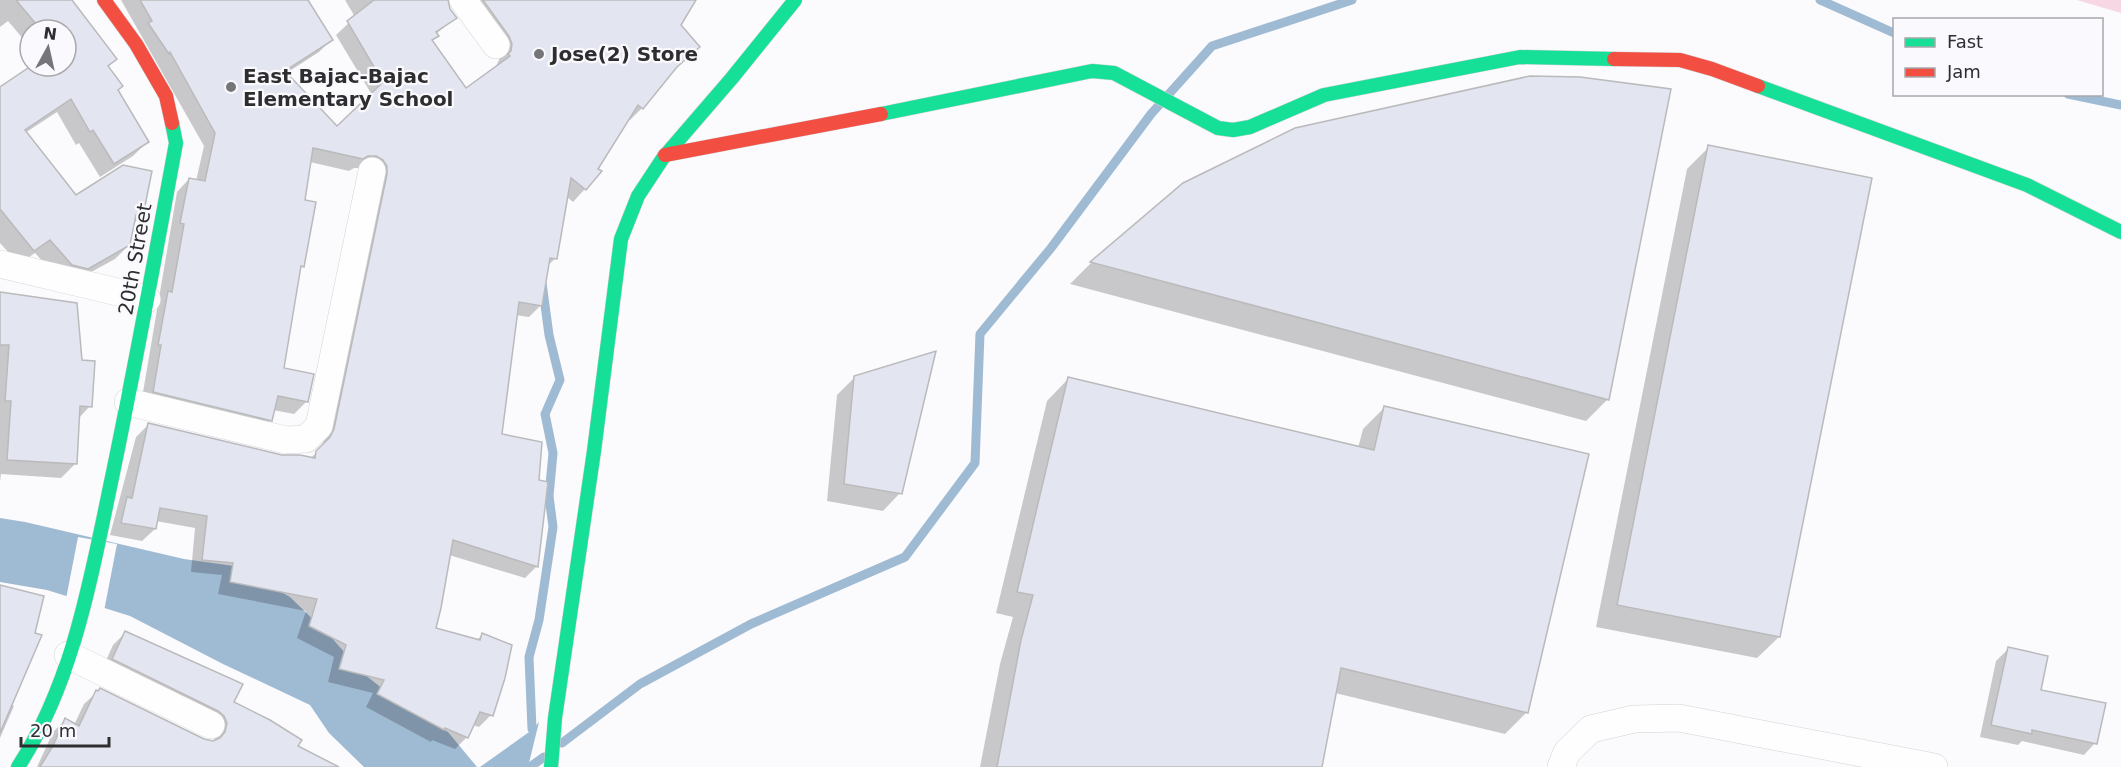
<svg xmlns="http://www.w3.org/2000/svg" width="2121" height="767" font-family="'DejaVu Sans',sans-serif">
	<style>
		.green { fill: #f6d7e3 }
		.water { fill: #9fbad3 }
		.pier { fill: #fbfafd }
		.shadow { fill: #0003 }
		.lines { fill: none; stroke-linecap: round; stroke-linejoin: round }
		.stream { stroke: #9fbad3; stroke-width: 9 }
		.building { fill: #e3e6f0; stroke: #bababc; stroke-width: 1.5 }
		.street-casing { stroke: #d3d3d5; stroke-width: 28 }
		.fast-casing { stroke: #d3d3d5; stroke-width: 15 }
		.jam-casing { stroke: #d3d3d5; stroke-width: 15 }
		.street { stroke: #fefeff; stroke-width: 27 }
		.fast { stroke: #16e098; stroke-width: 14 }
		.jam { stroke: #f24e42; stroke-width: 14 }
		.poi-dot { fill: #767578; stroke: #faf9fe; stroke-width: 2 }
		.labels { text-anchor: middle; stroke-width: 4.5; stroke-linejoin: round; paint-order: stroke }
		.poi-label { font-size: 20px; font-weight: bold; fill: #2e2e30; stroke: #faf9fe; text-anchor: start }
		.street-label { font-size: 20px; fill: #2e2e30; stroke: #faf9fe }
	</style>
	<rect width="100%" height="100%" fill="#fbfafd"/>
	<polygon class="green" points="2077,0 2121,0 2121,13"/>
	<g class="water">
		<polygon points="0,518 25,522 184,559 234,566 290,597 330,636 364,674 408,709 448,732 477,767 364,767 329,733 310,705 223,664 130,616 47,590 0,582"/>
		<polygon points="539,722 528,767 480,767 532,730"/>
	</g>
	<polygon class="pier" points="78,537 117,544 104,611 66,599"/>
	<g class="shadow">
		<polygon points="0,0 69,0 147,142 133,156 100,177 79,143 76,145 57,112 25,133 76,197 142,215 133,224 129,245 115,259 73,282 58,278 35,253 19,264 0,243 0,89 34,66 66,66 66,30 30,30 30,47 8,21 0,27"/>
		<polygon points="121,0 306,0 331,40 319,52 285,74 337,128 372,95 336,35 355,17 345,0 446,0 455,18 436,34 437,36 431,41 466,90 496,67 500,57 460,0 694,0 679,26 671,72 642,108 630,120 628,119 585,189 573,202 566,196 556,258 547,266 541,305 529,317 515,315 500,436 538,481 537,566 525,578 449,555 434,629 476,641 482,635 491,715 479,727 473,725 467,737 455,749 432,740 431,742 366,707 373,693 328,682 334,657 297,638 306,611 218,594 222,575 191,572 195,528 156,521 155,529 142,541 110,535 136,437 148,425 282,457 310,459 318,451 323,443 376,188 363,168 354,168 349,171 310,162 304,201 302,266 299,269 283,369 306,402 294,414 273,410 271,420 259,432 141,404 177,192 189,179 196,181 204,146"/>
		<polygon points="1709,147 1779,637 1757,658 1596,627 1687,169"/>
		<polygon points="1183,185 1608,399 1586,421 1070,284 1091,263"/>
		<polygon points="0,293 80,361 90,406 78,419 75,464 61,478 1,474 0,482"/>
		<polygon points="855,377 900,493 883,511 827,501 837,395"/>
		<polygon points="1068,379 1358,448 1363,429 1385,407 1527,712 1505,734 1335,693 1320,767 980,767 1000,664 1013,617 996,613 1047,401"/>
		<polygon points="0,586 11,704 14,706 0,738"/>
		<polygon points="125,633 296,747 336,767 37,767 53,732 65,720 74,725 84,704 97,692 204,741 214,742 215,736 101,672 113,645"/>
		<polygon points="2008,649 2039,691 2095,743 2084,755 2022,741 2018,745 1980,737 1996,661"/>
	</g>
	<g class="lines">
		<g class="stream">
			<polyline points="1820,0 1894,33"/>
			<polyline points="2068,94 2121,105"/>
			<polyline points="532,729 529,657 539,620 553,527 549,496 553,453 545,414 560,380 549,335 542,283"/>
			<polyline points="562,743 640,684 751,624 905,557 975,463 980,334 1051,248 1151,114 1212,46 1352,0"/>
			<polyline points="530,767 544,757"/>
		</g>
	</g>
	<g class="building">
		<polygon points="16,0 72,0 117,59 108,66 123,86 118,90 149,142 114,164 93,130 90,132 71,99 25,130 76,195 123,165 152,171 143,216 136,215 130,245 88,269 72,265 50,240 34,251 0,209 0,87 31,66 66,66 66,30 41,30"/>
		<polygon points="140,0 308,0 333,40 285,71 337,126 383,82 347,21 374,0 448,0 450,9 457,18 436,32 439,36 432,40 466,88 510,56 508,54 511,51 512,44 509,36 483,0 696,0 681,25 700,47 677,67 643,109 638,105 598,169 602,171 586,190 571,178 557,259 550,258 542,306 519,302 502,434 542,442 539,480 548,482 538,567 453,540 441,608 436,628 480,640 482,633 512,645 505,678 493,716 480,712 468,738 445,728 444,730 377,694 384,680 339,669 346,645 309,626 317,599 230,582 233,563 202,560 207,516 160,508 156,529 121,523 127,497 132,498 148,423 282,455 300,455 315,458 316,451 330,437 334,429 387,174 387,166 383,160 376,156 368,156 363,159 313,148 305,200 316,202 304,267 301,266 284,368 314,374 308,402 278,396 272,421 153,392 161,345 158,345 168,291 172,292 184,224 180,223 189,178 205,181 215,133 170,52 169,54 148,23 152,21"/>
		<polygon points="1530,76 1580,77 1671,89 1609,400 1090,262 1183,183 1295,128"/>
		<polygon points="1708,145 1872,178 1780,637 1617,605"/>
		<polygon points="0,292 77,303 82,360 95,361 92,407 80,406 77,464 7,460 11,401 5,401 9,345 0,345"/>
		<polygon points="936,351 902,494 844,484 854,376"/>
		<polygon points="1068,377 1374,450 1384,406 1589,454 1528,713 1341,668 1322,767 997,767 1021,640 1033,595 1017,592"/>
		<polygon points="0,585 44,596 35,633 42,635 0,733"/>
		<polygon points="125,631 243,684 234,702 270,720 302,740 298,746 339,767 40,767 53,746 65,718 79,726 96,690 98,691 100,688 204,739 213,741 220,738 225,732 227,723 224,716 218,711 112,659"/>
		<polygon points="2008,647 2048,656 2041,690 2106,703 2097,744 2032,730 2032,734 1991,725"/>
	</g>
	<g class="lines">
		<defs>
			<g id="street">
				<polyline points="463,0 496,45"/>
				<polyline points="0,264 147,299"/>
				<polyline points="128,402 286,440 306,439 319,426 372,171"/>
				<polyline points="68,655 211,725"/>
				<polyline points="1561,767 1567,752 1591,729 1634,719 1679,718 1934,767"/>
			</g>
			<g id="fast">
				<polyline points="1758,86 2027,185 2121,232"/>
				<polyline points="881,114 1092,71 1114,73 1218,128 1233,130 1250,127 1324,95 1520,57 1614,59"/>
				<path d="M18 767C72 684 90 583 110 487 134 373 155 258 176 143L172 123"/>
				<polyline points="551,767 555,718 594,451 621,239 638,196 663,158 732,78 795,0"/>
			</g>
			<g id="jam">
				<polyline points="104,0 136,44 166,96 172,123"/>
				<polyline points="1614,59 1680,60 1712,69 1758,86"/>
				<polyline points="665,155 881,114"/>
			</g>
		</defs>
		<use href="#street" class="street-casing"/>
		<use href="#fast" class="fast-casing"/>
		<use href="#jam" class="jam-casing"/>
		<use href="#street" class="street"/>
		<use href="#fast" class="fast"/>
		<use href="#jam" class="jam"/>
	</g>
	<g class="poi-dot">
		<circle cx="539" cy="54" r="6"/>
		<circle cx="231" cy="87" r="6"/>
	</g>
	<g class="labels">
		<g class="poi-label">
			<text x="551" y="61">Jose(2) Store</text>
			<text x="243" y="83">East Bajac-Bajac<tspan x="243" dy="23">Elementary School</tspan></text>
		</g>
		<g class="street-label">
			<text transform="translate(135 259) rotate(-80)" y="7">20th Street</text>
		</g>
	</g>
	<rect x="1893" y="18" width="210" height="78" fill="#faf9fe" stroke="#a8a8ac" stroke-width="1.5"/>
	<rect x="1905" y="38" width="30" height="9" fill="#16e098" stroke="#a8a8ac" stroke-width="1.5"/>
	<text x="1947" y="48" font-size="18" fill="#2e2e30">Fast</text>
	<rect x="1905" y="68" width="30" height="9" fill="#f24e42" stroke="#a8a8ac" stroke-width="1.5"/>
	<text x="1947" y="78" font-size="18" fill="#2e2e30">Jam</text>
	<g transform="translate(48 48) rotate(8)"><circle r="28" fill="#faf9fe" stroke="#a8a8ac" stroke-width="1.5"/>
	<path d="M0-4.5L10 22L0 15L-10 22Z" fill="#767578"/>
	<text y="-9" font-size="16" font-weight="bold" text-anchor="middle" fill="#2e2e30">N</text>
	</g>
	<path d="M21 737v9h88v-9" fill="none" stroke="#2e2e30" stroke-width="3"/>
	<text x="30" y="737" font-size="18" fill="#2e2e30" stroke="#faf9fe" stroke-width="4.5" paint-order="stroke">20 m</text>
</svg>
